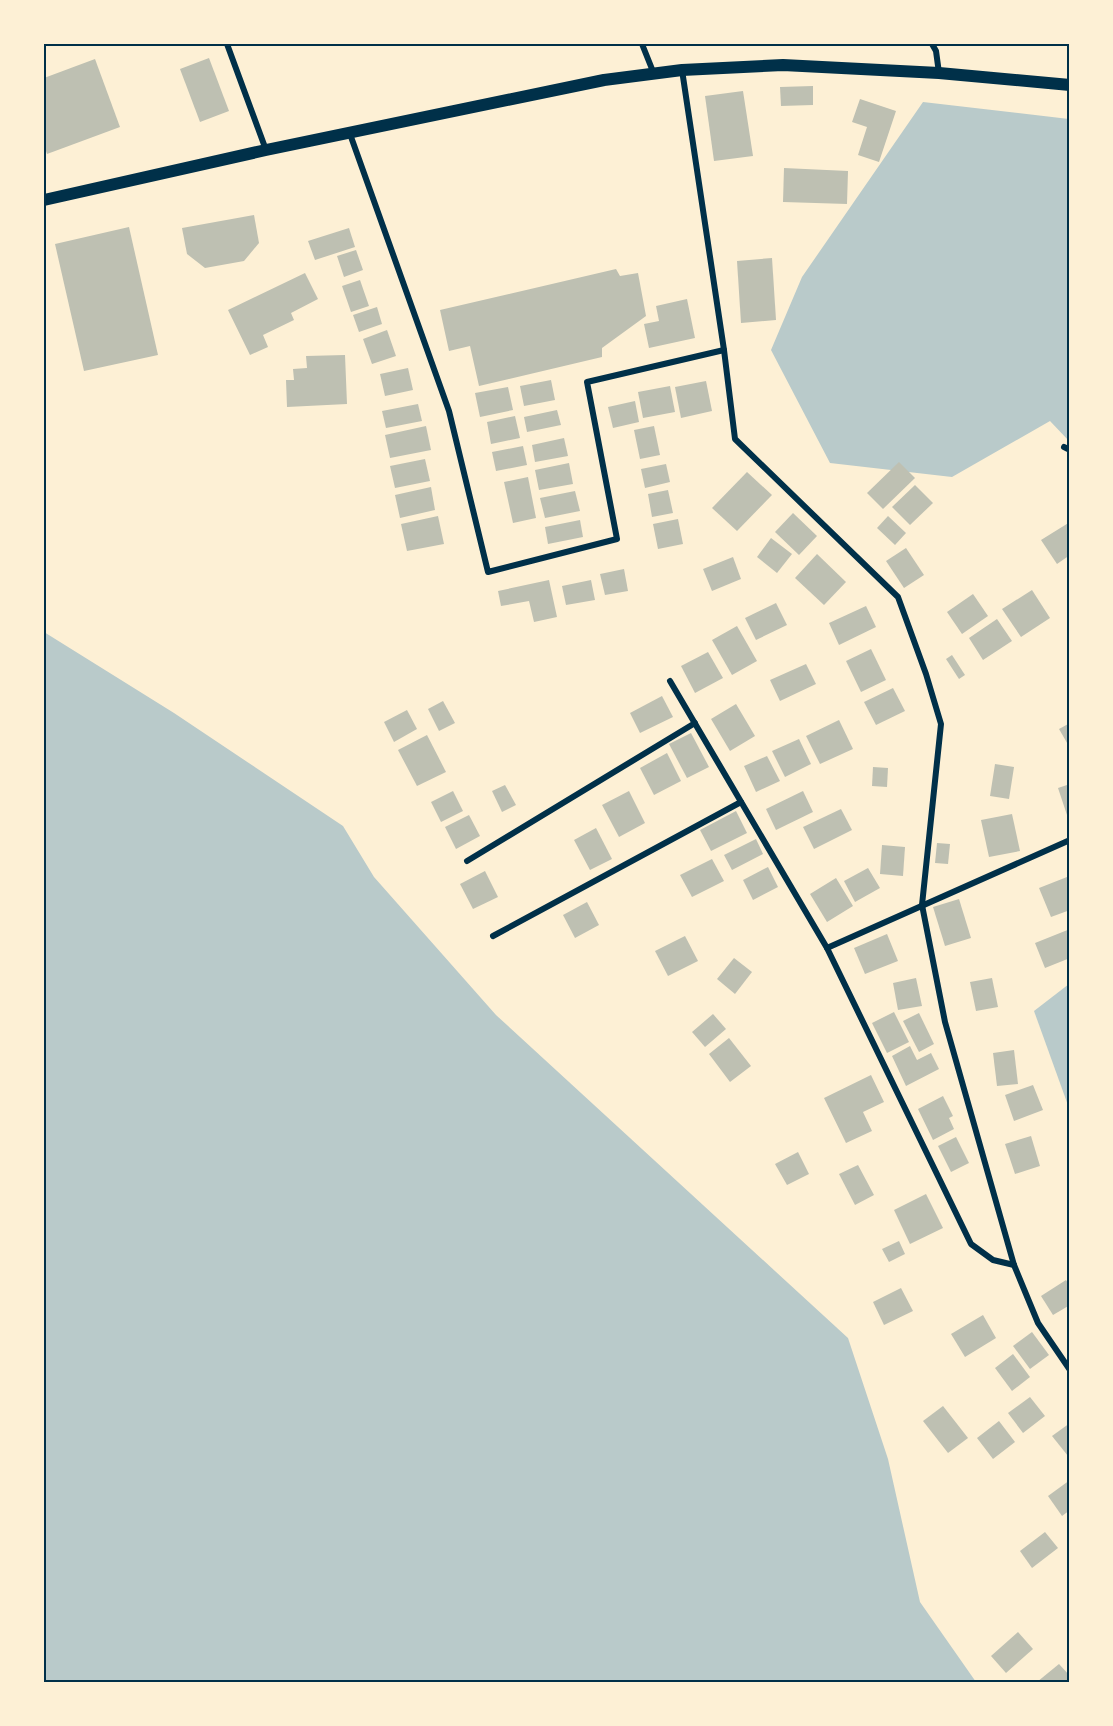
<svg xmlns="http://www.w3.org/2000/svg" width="1113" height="1726" font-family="Commissioner,sans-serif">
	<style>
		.green { fill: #b9caca }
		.building { fill: #bec0b2 }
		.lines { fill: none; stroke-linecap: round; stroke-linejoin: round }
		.minor { stroke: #003049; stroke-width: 6 }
		.secondary { stroke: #003049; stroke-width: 12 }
		.neatline { fill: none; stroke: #003049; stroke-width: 2 }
	</style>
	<rect width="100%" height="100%" fill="#fdf0d5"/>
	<g class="green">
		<polygon points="923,102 1069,119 1069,441 1050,421 952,477 830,463 771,350 802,277"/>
		<polygon points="44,632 174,713 343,826 374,877 496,1015 848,1338 888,1459 920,1602 976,1682 44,1682"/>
		<polygon points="1069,984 1069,1108 1034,1011"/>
	</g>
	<g class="building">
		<polygon points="209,58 229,111 200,122 180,69"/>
		<polygon points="95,59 120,127 47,154 44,145 44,78"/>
		<polygon points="813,86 813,105 781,106 780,87"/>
		<polygon points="743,91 753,156 714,161 705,96"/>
		<polygon points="860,99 896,111 879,162 858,155 867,127 852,122"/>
		<polygon points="784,168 848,171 847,204 783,202"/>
		<polygon points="254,215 259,243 244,261 205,268 187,254 182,228"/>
		<polygon points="129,227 158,355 84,371 55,244"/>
		<polygon points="349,228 355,247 315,260 308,241"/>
		<polygon points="356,250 363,270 344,277 337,256"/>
		<polygon points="772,258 776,320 741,323 737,261"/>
		<polygon points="616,269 620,276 638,273 646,316 602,348 602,357 479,386 470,346 449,351 440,310"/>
		<polygon points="305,273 318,299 291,313 294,320 263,335 268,347 250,355 228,310"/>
		<polygon points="360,280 369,306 351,312 342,286"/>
		<polygon points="687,299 695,338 649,348 644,324 659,321 656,306"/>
		<polygon points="377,307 382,324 359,332 353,315"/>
		<polygon points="387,330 396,356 372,364 363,339"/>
		<polygon points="345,355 347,404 287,407 286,380 294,380 293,369 307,368 306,356"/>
		<polygon points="408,368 413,390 385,396 380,374"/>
		<polygon points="551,380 555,400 524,406 520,386"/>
		<polygon points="706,381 712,411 681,418 675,387"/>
		<polygon points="670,386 675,412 643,418 638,392"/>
		<polygon points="508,387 513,410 480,417 475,393"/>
		<polygon points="635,401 639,422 613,428 608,407"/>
		<polygon points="418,404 422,421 386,428 382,411"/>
		<polygon points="557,410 561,425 527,432 524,417"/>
		<polygon points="515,416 520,438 491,444 487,422"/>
		<polygon points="426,426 431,450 390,458 385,435"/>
		<polygon points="654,426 660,455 640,459 634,430"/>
		<polygon points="564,438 568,456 535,462 532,445"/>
		<polygon points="523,446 527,465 496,471 492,452"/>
		<polygon points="425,459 430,481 395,488 390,466"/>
		<polygon points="899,462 915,478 883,509 867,493"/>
		<polygon points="569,463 573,484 539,490 535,470"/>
		<polygon points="666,464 670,482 645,488 641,469"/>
		<polygon points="747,472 772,495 737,531 712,508"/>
		<polygon points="528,477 536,518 513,523 504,482"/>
		<polygon points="915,485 933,503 910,525 892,507"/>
		<polygon points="431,487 435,510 400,518 395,495"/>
		<polygon points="668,490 673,513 652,517 648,494"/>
		<polygon points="575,491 580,511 545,518 540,498"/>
		<polygon points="793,513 817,536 799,555 775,532"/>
		<polygon points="438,516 444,544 407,551 401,524"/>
		<polygon points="888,516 906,533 895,545 877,528"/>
		<polygon points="678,519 683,544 658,549 653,524"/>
		<polygon points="580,520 583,537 548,544 545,527"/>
		<polygon points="1070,522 1070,555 1057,564 1041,540"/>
		<polygon points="771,538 792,554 777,573 757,557"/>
		<polygon points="906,548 924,575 904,588 886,561"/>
		<polygon points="817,554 846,582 824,605 795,578"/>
		<polygon points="733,557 741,579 712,591 703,569"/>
		<polygon points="624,569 628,591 605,595 600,574"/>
		<polygon points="549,580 557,617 534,622 529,601 501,606 498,591"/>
		<polygon points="591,580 595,600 566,605 562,586"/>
		<polygon points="1032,590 1050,618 1021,637 1002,609"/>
		<polygon points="973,594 988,616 962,634 947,612"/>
		<polygon points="776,603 787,625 756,640 745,618"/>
		<polygon points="866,606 876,627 839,645 829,623"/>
		<polygon points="997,619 1012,641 983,660 969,638"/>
		<polygon points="737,626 757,661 732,675 712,640"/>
		<polygon points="871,649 886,680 861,692 846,661"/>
		<polygon points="708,652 723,678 695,693 681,666"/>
		<polygon points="952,655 965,675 959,679 946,659"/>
		<polygon points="806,664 816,684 780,701 770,680"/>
		<polygon points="893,688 905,711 876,725 864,702"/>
		<polygon points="662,696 673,717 640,733 630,713"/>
		<polygon points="443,701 455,723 439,731 428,709"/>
		<polygon points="736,704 755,736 730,751 711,719"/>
		<polygon points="407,710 417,729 394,742 384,722"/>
		<polygon points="839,720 853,749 820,764 806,736"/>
		<polygon points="1070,723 1070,748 1059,729"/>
		<polygon points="691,733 709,767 687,778 669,744"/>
		<polygon points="427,735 446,772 417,786 398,750"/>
		<polygon points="799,739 811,764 785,777 772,751"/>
		<polygon points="667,753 681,781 654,795 640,768"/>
		<polygon points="767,756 780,781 756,792 744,766"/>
		<polygon points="995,764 1014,767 1009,799 990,796"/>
		<polygon points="873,767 888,768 887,787 872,786"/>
		<polygon points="1070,784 1070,821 1069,821 1058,788"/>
		<polygon points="505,785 516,805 502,812 492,791"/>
		<polygon points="453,791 463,811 441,822 431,802"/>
		<polygon points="629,791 645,823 619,837 602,805"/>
		<polygon points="803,791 813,812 776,830 766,809"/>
		<polygon points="841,809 852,830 814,849 803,827"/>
		<polygon points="736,811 747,833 711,851 700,830"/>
		<polygon points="1012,814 1020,851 989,857 981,820"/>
		<polygon points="469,815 480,836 456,849 445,827"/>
		<polygon points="596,828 612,859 590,870 574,840"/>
		<polygon points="756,839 763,854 732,870 724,855"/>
		<polygon points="937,843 950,844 948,864 935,863"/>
		<polygon points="882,845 905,847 903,876 880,874"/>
		<polygon points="712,859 724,881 692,897 680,875"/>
		<polygon points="768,867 778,887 753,900 743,880"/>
		<polygon points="868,868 880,888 855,902 844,881"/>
		<polygon points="485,871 498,897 473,909 460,884"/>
		<polygon points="1067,877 1070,884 1070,910 1051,917 1039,888"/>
		<polygon points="836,878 853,906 827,922 810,894"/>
		<polygon points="959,899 971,938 945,946 933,907"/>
		<polygon points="587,902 599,925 575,938 563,915"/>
		<polygon points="1070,929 1070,958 1045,968 1035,943"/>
		<polygon points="887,934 898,961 865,974 854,948"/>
		<polygon points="685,936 698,961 668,976 655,951"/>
		<polygon points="734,958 752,972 735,994 717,979"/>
		<polygon points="916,978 922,1006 898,1010 893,983"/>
		<polygon points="992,978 998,1007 976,1011 970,982"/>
		<polygon points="894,1012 909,1042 887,1053 872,1023"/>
		<polygon points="919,1013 934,1044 919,1052 903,1021"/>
		<polygon points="713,1014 726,1029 705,1047 692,1032"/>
		<polygon points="729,1038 751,1066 730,1082 709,1054"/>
		<polygon points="910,1046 917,1060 931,1053 939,1069 906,1086 892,1056"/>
		<polygon points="1014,1050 1018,1084 997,1086 993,1053"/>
		<polygon points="871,1075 884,1102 863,1112 872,1131 846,1143 824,1098"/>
		<polygon points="1033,1085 1043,1110 1014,1121 1005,1095"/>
		<polygon points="943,1096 953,1116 949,1118 954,1129 933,1140 918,1109"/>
		<polygon points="1031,1136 1040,1166 1015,1174 1005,1144"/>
		<polygon points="956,1137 969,1163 951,1172 938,1146"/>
		<polygon points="798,1152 809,1174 787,1185 775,1164"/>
		<polygon points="858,1165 874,1195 855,1205 839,1174"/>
		<polygon points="926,1194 943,1228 910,1244 894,1210"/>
		<polygon points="899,1241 905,1254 889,1262 882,1249"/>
		<polygon points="1066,1280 1070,1286 1070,1305 1053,1315 1041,1296"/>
		<polygon points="901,1288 913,1311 884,1325 873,1302"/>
		<polygon points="983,1315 996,1338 965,1357 951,1334"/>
		<polygon points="1032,1332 1049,1355 1030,1369 1013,1346"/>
		<polygon points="1013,1354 1030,1377 1012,1391 995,1368"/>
		<polygon points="1030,1397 1045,1416 1023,1433 1008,1413"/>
		<polygon points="943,1406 968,1438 948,1453 923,1421"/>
		<polygon points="999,1421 1015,1442 993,1459 977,1438"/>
		<polygon points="1070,1423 1070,1455 1068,1456 1052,1436"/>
		<polygon points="1070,1480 1070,1510 1062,1516 1048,1496"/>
		<polygon points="1045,1532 1058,1548 1032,1568 1020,1551"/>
		<polygon points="1018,1632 1033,1649 1006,1673 991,1656"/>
		<polygon points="1059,1664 1070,1676 1070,1682 1037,1682"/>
	</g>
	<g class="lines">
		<g class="minor">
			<polyline points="227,44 266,150"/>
			<polyline points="642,44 654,74"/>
			<polyline points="932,44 936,51 939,73"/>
			<polyline points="682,70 724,350 735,439 898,597 926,674 941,724 922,905 945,1022 1014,1265 1038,1323 1070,1370"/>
			<polyline points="350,134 449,411 488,572 617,539 587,382 724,350"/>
			<polyline points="1064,447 1070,450"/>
			<polyline points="670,681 827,948 971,1244 993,1260 1014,1265"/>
			<polyline points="467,861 695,723"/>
			<polyline points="493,936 741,802"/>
			<polyline points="827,948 1070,840"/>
		</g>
		<polyline class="secondary" points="44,200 266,150 604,80 682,70 783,65 939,73 1070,85"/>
	</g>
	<rect width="1113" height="1726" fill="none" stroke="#fdf0d5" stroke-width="90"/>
	<rect x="45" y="45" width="1023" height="1636" class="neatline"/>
</svg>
